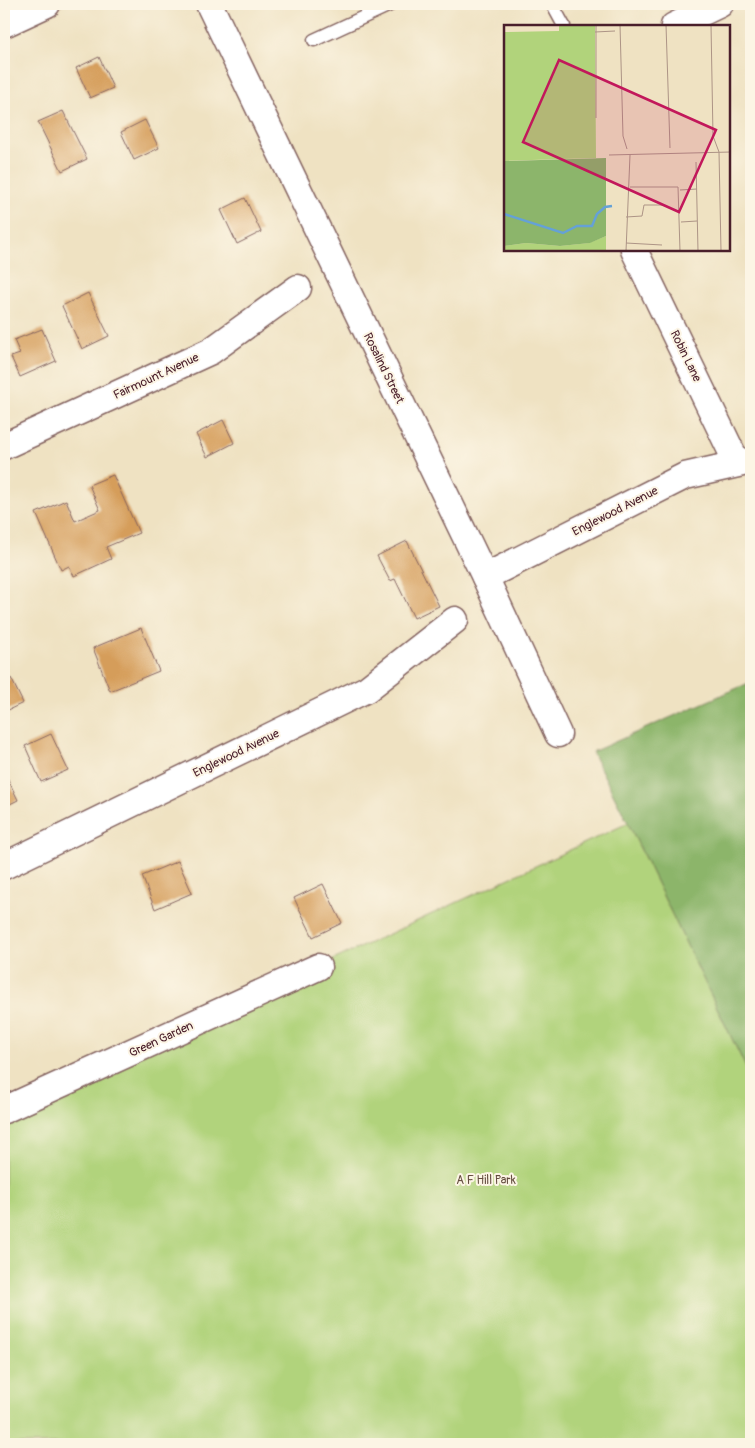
<svg xmlns="http://www.w3.org/2000/svg" width="755" height="1448" font-family="Pangolin,sans-serif">
	<style>
		.green { fill: #b1d37b; stroke: #7e7953 }
		.forest { fill: #8cb56b; stroke: #6b6a4b }
		.building { fill: #d59d5a }
		.lines { fill: none; stroke-linecap: round; stroke-linejoin: round }
		.lane-casing { stroke: #846360; stroke-width: 15 }
		.street-casing { stroke: #846360; stroke-width: 29 }
		.lane { stroke: #fff; stroke-width: 12 }
		.street { stroke: #fff; stroke-width: 26 }
		.labels { text-anchor: middle; stroke-width: 4; stroke-linejoin: round; paint-order: stroke }
		.street-label { font-size: 12px; fill: #4a1f2b; stroke: #fcf5e5 }
		.park-label { font-size: 12px; fill: #644c3f; stroke: #fcf5e5 }
		.inset-river { fill: none; stroke: #65a1d6; stroke-width: 2.5 }
		.inset-road { fill: none; stroke: #ad9486; stroke-width: 1 }
		.view { fill: #c2185b; fill-opacity: 0.15; stroke: #c2185b; stroke-width: 2.5 }
		.inset-edge { fill: none; stroke: #4a1f2b; stroke-width: 2.5 }
	</style>
	<rect width="100%" height="100%" fill="#fcf5e5"/>
	<filter id="ink" filterUnits="userSpaceOnUse"><feTurbulence type="fractalNoise" baseFrequency=".02" numOctaves="2"/><feDisplacementMap in="SourceGraphic" scale="10" xChannelSelector="R" yChannelSelector="G"/><feConvolveMatrix kernelMatrix="1 2 1 2 8 2 1 2 1" color-interpolation-filters="sRGB"/></filter>
	<filter id="wash" filterUnits="userSpaceOnUse"><feTurbulence type="fractalNoise" baseFrequency=".0096" numOctaves="4" result="noise"/><feDisplacementMap in="SourceGraphic" scale="20" xChannelSelector="R" yChannelSelector="G"/><feGaussianBlur stdDeviation="1.12" result="paint"/><feColorMatrix in="noise" values="0 0 0 0 0 0 0 0 0 0 0 0 0 0 0 0 0 1.4 0 .05"/><feComposite in="paint" operator="in"/></filter>
	<g filter="url(#wash)">
		<rect width="100%" height="100%" fill="#efe2c2"/>
		<polygon class="green" points="628,823 751,1078 751,1444 4,1444 4,1106 318,967"/>
		<polygon class="forest" points="751,682 751,1078 628,823 592,752"/>
		<g id="blocks">
			<g class="building">
				<polygon points="99,57 113,88 90,98 76,68"/>
				<polygon points="63,111 87,159 62,171 38,122"/>
				<polygon points="145,120 159,148 134,160 121,132"/>
				<polygon points="245,198 261,232 237,244 221,210"/>
				<polygon points="88,293 109,336 82,349 62,306"/>
				<polygon points="42,329 56,361 20,377 11,357 20,354 14,340"/>
				<polygon points="223,420 234,443 207,457 196,434"/>
				<polygon points="113,475 139,533 106,547 111,559 74,576 69,566 61,570 36,513 66,500 75,521 100,510 89,485"/>
				<polygon points="407,541 439,606 414,618 395,579 390,581 377,556"/>
				<polygon points="141,628 159,671 110,691 93,648"/>
				<polygon points="11,678 23,703 4,712 4,682"/>
				<polygon points="51,734 68,770 41,782 25,746"/>
				<polygon points="4,771 18,800 4,807"/>
				<polygon points="178,861 192,893 155,909 142,876"/>
				<polygon points="323,884 342,923 313,937 294,898"/>
			</g>
		</g>
	</g>
	<g filter="url(#ink)">
		<use href="#blocks" fill-opacity="0" stroke="#846360" stroke-width="1"/>
		<g class="lines">
			<defs>
				<g id="lane">
					<polyline points="552,4 564,26"/>
					<polyline points="314,40 392,4"/>
				</g>
				<g id="street">
					<polyline points="209,4 485,577 558,734"/>
					<polyline points="4,24 47,4"/>
					<polyline points="674,26 720,4"/>
					<polyline points="634,250 737,463"/>
					<polyline points="4,446 211,351 298,288"/>
					<polyline points="485,577 685,476 751,461"/>
					<polyline points="4,866 367,689 455,620"/>
					<polyline points="4,1110 318,967"/>
				</g>
			</defs>
			<use href="#lane" class="lane-casing"/>
			<use href="#street" class="street-casing"/>
			<use href="#lane" class="lane"/>
			<use href="#street" class="street"/>
		</g>
	</g>
	<g class="labels">
		<g class="street-label">
			<text transform="translate(686 356) rotate(64)" y="4">Robin Lane</text>
			<text transform="translate(384 368) rotate(64)" y="4">Rosalind Street</text>
			<text transform="translate(156 376) rotate(-25)" y="4">Fairmount Avenue</text>
			<text transform="translate(615 511) rotate(-27)" y="4">Englewood Avenue</text>
			<text transform="translate(236 753) rotate(-26)" y="4">Englewood Avenue</text>
			<text transform="translate(161 1039) rotate(-25)" y="4">Green Garden</text>
		</g>
		<g class="park-label">
			<text x="486" y="1184">A F Hill Park</text>
		</g>
	</g>
	<g transform="translate(504 25)">
		<rect width="226" height="226" fill="#efe2c2"/>
		<path d="M55 0H91L92 133 0 136V7L55 6ZM102 211V226H0V221L22 218 56 221 85 218Z" fill="#b1d37b"/>
		<path d="M102 133V211L86 218 56 221 22 218 0 221V136Z" fill="#8cb56b"/>
		<path class="inset-river" d="M0 189 59 208 73 201H88L93 189 101 182 108 181"/>
		<path class="inset-road" d="M92 0V93M116 0 119 111 123 124M162 0 166 123M207 0 209 111 215 127 217 226M91 7 111 6M105 130 227 127M192 137 194 226M126 162H174L176 226M176 165 193 164M122 192 138 191 140 180H159M177 197 193 196M122 218 158 220M122 226 126 130"/>
		<path class="view" d="M55 35 212 105 175 187 19 117Z"/>
		<rect width="226" height="226" class="inset-edge"/>
	</g>
	<rect width="755" height="1448" fill="none" stroke="#fcf5e5" stroke-width="20"/>
</svg>
